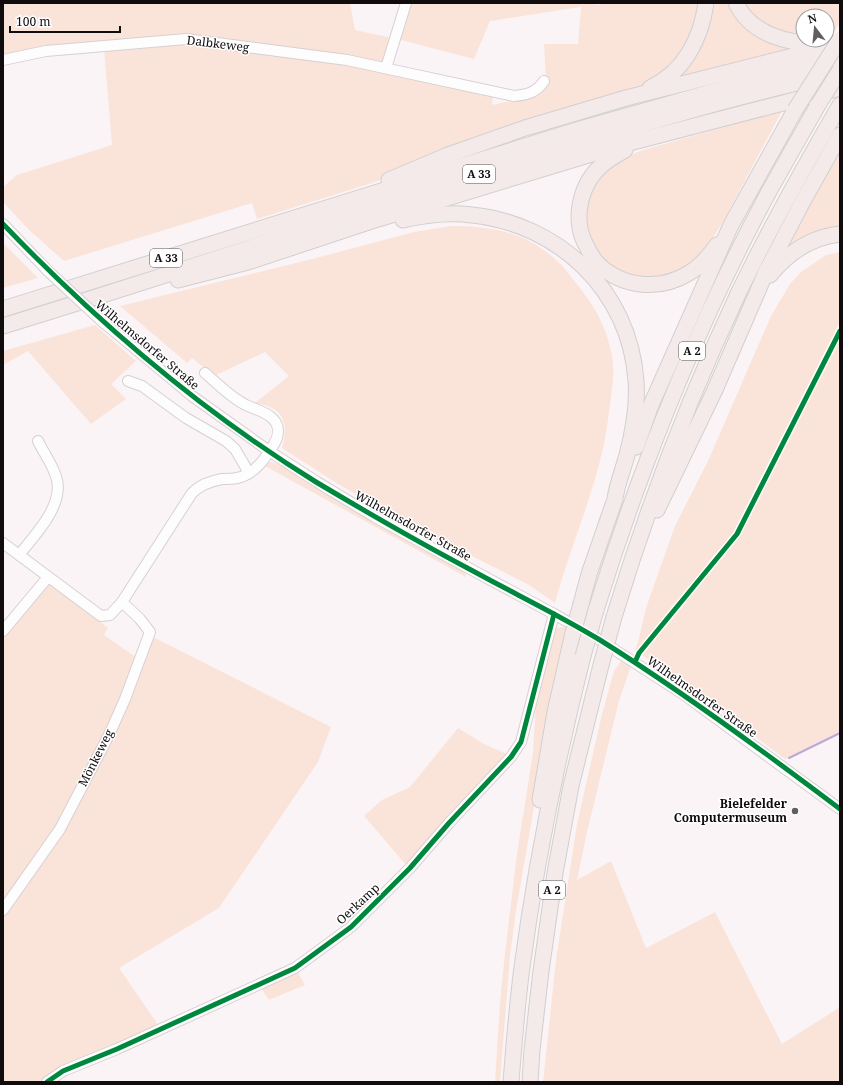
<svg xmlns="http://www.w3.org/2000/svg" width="843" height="1085" font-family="'Noto Serif',serif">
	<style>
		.green { fill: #fae4d9 }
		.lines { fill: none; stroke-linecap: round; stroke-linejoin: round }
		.stream { stroke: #bba8d6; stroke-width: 2 }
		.minor-casing { stroke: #d6d0d2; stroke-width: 12 }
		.highway-casing { stroke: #d2cfd0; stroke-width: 17 }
		.minor { stroke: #fefdfe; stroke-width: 10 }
		.highway { stroke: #f4eae9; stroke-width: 15 }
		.minor-bridge-casing { stroke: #d6d0d2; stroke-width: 12; stroke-linecap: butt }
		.highway-bridge-casing { stroke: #d2cfd0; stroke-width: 17; stroke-linecap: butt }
		.minor-bridge { stroke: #fefdfe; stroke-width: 10 }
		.highway-bridge { stroke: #f4eae9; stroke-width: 15 }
		.cycleway-casing { stroke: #fff; stroke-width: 8 }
		.cycleway { stroke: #00873e; stroke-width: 5 }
		.poi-dot { fill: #625d5f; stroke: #fff; stroke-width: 1.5 }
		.labels { text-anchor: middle; stroke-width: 3; stroke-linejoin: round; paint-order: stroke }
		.shield { fill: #fff; stroke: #585456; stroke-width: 1 }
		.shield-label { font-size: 11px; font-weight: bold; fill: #100b0d }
		.street-label { font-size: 12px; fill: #100b0d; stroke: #fff }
		.poi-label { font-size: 12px; font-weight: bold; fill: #100b0d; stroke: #fff; text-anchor: end }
	</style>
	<rect width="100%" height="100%" fill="#fbf4f6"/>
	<g class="green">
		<polygon points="3,3 350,3 355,30 392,38 384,64 186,35 3,57"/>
		<polygon points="408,3 595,3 597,5 608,3 701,3 689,46 652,82 369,184 257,219 252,203 64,261 29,230 3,202 3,187 17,175 112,145 104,49 184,42 343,63 493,94 492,105 515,100 546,80 544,44 578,44 581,7 490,21 474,59 397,39"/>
		<path d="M712 3H731L804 48 675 80C680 75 686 71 691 65 703 50 710 22 712 3Z"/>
		<polygon points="743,3 840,3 840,23 830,37 827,38 827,16 803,16 803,38 781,34 750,14"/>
		<polygon points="782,111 724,220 711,241 693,262 676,273 658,277 640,278 622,273 607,263 592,245 588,230 586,211 593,188 604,171 619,159 643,150"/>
		<polygon points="839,153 840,229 781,252"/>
		<path d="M451 226C491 226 527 232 557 261 562 265 567 271 571 277 591 300 607 325 612 356 615 372 612 389 610 405 608 419 606 435 603 449 591 501 569 551 555 603L529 585 456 548 445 545 338 484 282 448C289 423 284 407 255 403L289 376 265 352 214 376 192 358 187 363 120 306 312 259 414 232Z"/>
		<polygon points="3,243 38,278 3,288"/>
		<polygon points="840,252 840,322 733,533 637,651 635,650 638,642 646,608 675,526 708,461 771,316 790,284 801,272 826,255"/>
		<polygon points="95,325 136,361 111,384 126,399 91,424 28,351 3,365 3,351"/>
		<polygon points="840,337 840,732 785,759 687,686 642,655 739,536"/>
		<path d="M270 462C279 462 305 482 315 488 364 517 414 544 465 571L466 577 265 466Z"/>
		<polygon points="48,583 108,628 104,635 137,658 105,733 58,827 3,904 3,637"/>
		<polygon points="562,627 567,628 547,712 537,789 516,911 510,956 500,1082 495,1082 500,1003 505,953 517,854 533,753 536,700 553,632 557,628"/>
		<polygon points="155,638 331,727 318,762 219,908 119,968 159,1026 60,1070 41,1082 3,1082 3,917 62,831 153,639"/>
		<polygon points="622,660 631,666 619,701 587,832 577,880 611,861 646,948 715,912 782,1044 840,1007 840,1082 543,1082 556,960 577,824 602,714 614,671"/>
		<polygon points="458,728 484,744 507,754 407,866 364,816 382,800 410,787"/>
		<polygon points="297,971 305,985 269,1000 261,988"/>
	</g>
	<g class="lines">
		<polyline class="stream" points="789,758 840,733"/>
		<defs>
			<g id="minor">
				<path d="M3 60 46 51 186 39 347 60 514 96C527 95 537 92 544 81"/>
				<polyline points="386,68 406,3"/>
				<polyline points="3,224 48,271"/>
				<polyline points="104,323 192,396 269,451 317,482 375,517 474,571 554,614 598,639 683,694 840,809"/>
				<polyline points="128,381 142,386 186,418 226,441 235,449 249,473"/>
				<path d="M3 543 101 616 110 615 122 602 192 493C199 486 211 481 222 479 227 479 232 479 237 478 255 474 265 459 274 444 279 436 280 426 273 419 265 411 256 410 246 405 231 398 218 384 205 373"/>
				<path d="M19 555C34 536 63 507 57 480 54 466 44 454 38 441"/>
				<polyline points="3,631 48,577"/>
				<polyline points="3,910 60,829 109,735 125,699 150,632 140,619 122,602"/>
				<polyline points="47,1082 63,1071 117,1049 295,968 351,927 410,868 449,823 511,757 521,742 554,614"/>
			</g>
			<g id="highway">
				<path d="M736 3C751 35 790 45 823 43"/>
				<path d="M650 88C684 72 701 39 706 3"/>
				<path d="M625 150C616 155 609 159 602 165 581 183 573 216 584 241 588 249 592 258 598 264 623 288 660 291 689 273 700 267 709 256 717 245"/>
				<polyline points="389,180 448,155 525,128 626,98 840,44"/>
				<path d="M403 220C425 215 449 212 472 215 559 224 630 291 636 381 638 405 633 432 627 455 623 470 617 484 615 499L589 574 581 604"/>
				<path d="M770 275C788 253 811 237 840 234"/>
				<polyline points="178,280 248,262 378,219 618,146 840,88"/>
				<polyline points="3,309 580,129 740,84 840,59"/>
				<path d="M3 326C167 276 329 221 493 170 607 134 723 99 840 73"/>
				<polyline points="636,447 651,405 731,225 795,110"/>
				<polyline points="657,510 714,392 766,272 802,203 840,135"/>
				<path d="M596 610C640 468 696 328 766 197 783 166 801 135 818 105"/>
				<path d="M614 617C648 505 688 400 738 294 769 229 804 167 840 105"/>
				<polyline points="540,800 555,712 573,633"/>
				<path d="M511 1082C514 1044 517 1005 522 967 536 862 557 759 583 656"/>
				<polyline points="530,1082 532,1050 541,971 555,873 571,786 601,665"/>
			</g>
		</defs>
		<use href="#minor" class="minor-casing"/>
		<use href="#highway" class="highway-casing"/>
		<use href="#minor" class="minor"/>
		<use href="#highway" class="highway"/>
		<defs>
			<polyline id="minor-bridge" points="48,271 104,323"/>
			<g id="highway-bridge">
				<polyline points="818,105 840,70"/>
				<polyline points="795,110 840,39"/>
				<polyline points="573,633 581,604"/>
				<polyline points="583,656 596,610"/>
				<polyline points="601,665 614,617"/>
			</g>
		</defs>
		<use href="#minor-bridge" class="minor-bridge-casing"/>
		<use href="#highway-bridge" class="highway-bridge-casing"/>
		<use href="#minor-bridge" class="minor-bridge"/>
		<use href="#highway-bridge" class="highway-bridge"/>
		<defs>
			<g id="cycleway">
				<path d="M3 224C97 322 201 411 316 482 368 513 420 543 473 571 515 594 559 615 600 640 683 692 762 750 840 809"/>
				<polyline points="635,662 639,653 737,534 840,331"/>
				<polyline points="47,1082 63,1071 117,1049 295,968 351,927 410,868 449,823 511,757 521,742 554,614"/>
			</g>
		</defs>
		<use href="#cycleway" class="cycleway-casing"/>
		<use href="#cycleway" class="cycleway"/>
	</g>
	<circle class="poi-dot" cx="795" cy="811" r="4"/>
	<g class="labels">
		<g class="shield">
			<rect x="463" y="165" width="32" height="18" rx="3"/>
			<rect x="150" y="249" width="32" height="18" rx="3"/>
			<rect x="679" y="342" width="26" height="18" rx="3"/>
			<rect x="539" y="881" width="26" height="18" rx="3"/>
		</g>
		<g class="shield-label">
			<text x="479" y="178">A 33</text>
			<text x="166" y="262">A 33</text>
			<text x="692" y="355">A 2</text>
			<text x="552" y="894">A 2</text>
		</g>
		<g class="street-label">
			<text transform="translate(218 44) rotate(7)" y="4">Dalbkeweg</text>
			<text transform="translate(147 345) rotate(40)" y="4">Wilhelmsdorfer Straße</text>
			<text transform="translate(413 526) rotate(29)" y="4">Wilhelmsdorfer Straße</text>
			<text transform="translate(702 697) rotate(35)" y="4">Wilhelmsdorfer Straße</text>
			<text transform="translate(96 758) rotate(-63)" y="4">Mönkeweg</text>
			<text transform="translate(358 904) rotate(-43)" y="4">Oerkamp</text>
		</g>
		<g class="poi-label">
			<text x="787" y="808">Bielefelder<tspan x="787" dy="14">Computermuseum</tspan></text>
		</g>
	</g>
	<rect width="843" height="1085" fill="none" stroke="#100b0d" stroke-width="8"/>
	<g transform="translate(815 28) rotate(344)"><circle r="19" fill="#ffffff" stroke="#9f9d9e"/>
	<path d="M0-3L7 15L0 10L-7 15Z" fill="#625d5f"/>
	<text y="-6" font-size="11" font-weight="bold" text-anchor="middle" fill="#100b0d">N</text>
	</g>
	<path d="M10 26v6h110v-6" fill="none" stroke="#100b0d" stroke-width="2"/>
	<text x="16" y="26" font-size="12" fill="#100b0d" stroke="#ffffff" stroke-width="3" paint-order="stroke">100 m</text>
</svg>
